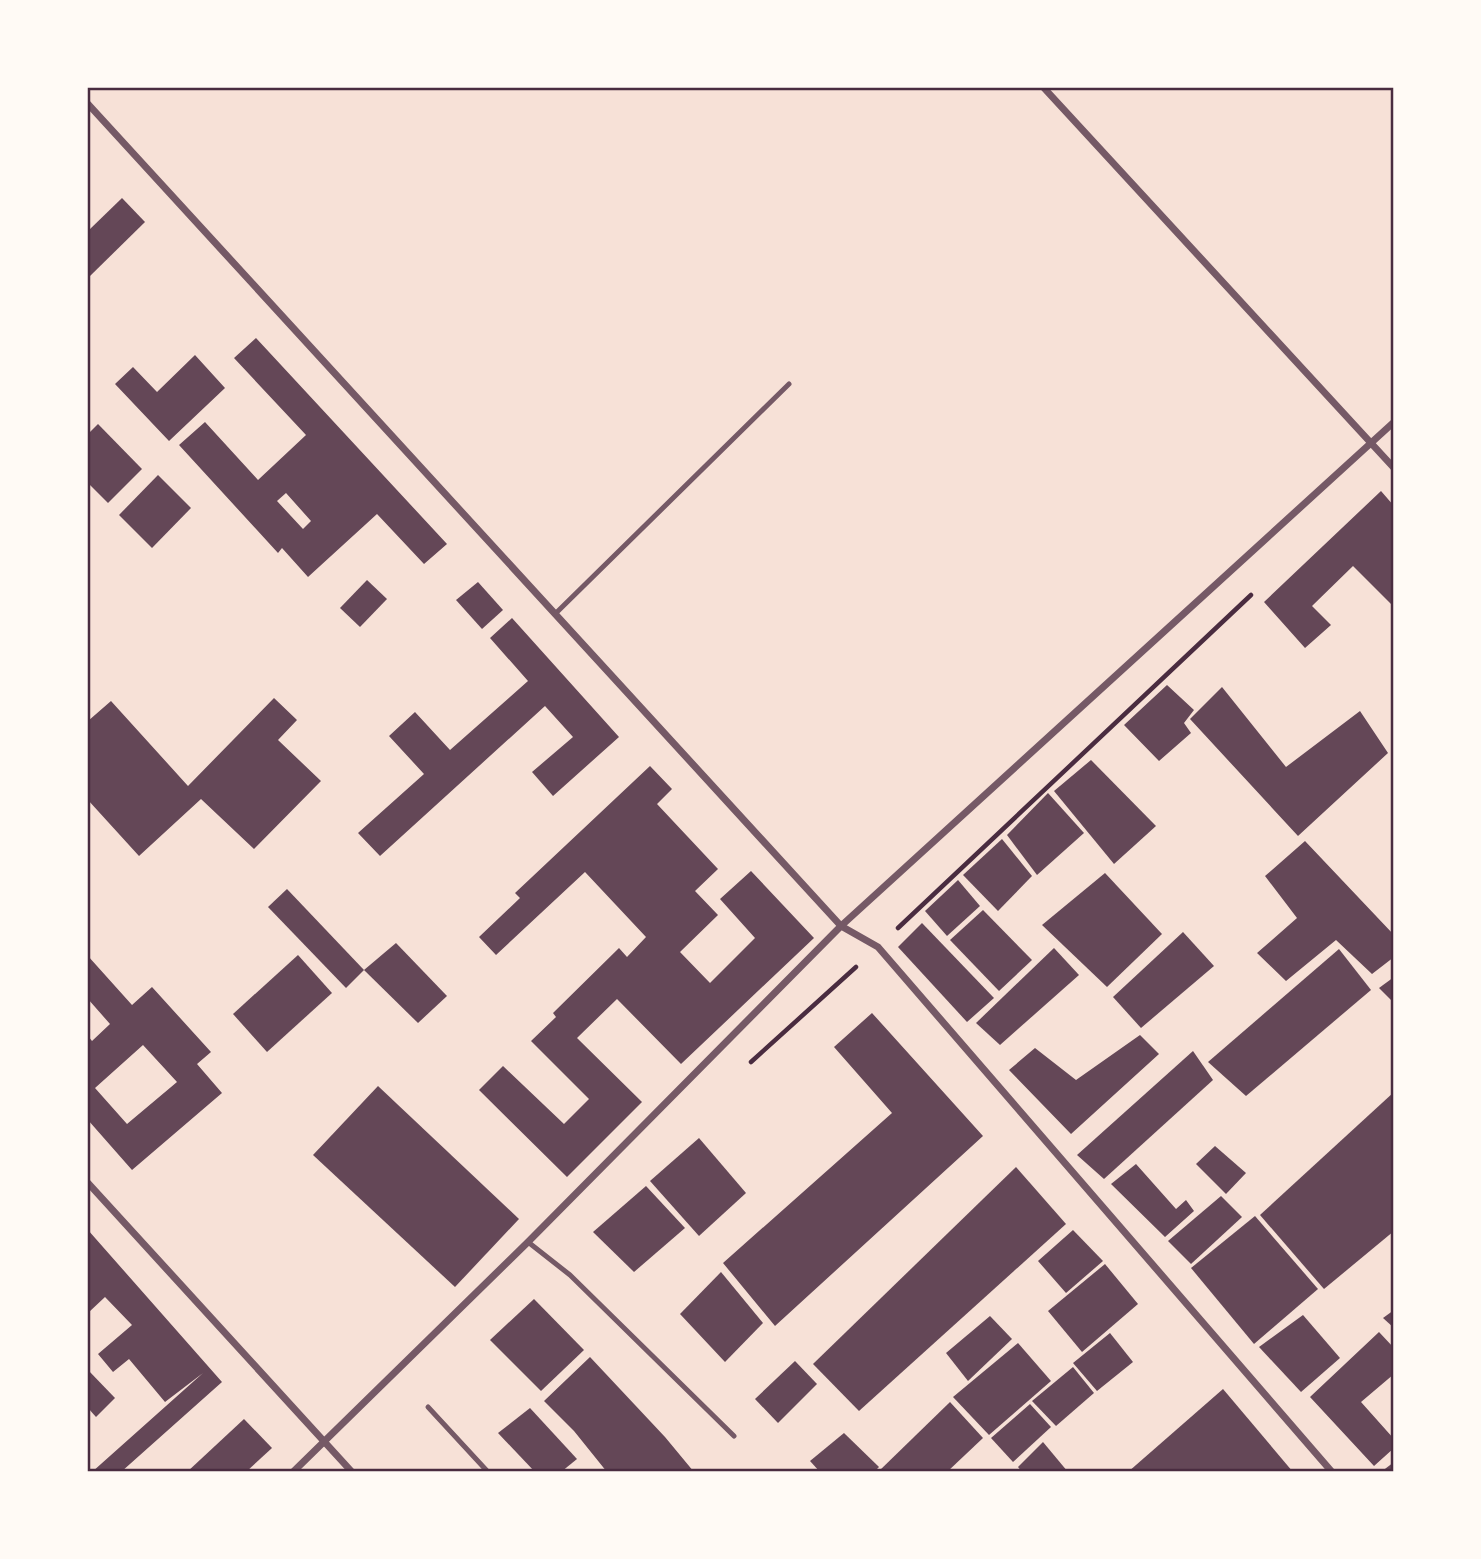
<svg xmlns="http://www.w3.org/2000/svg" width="1481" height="1559" font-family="Commissioner,sans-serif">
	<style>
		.building { fill: #644757; fill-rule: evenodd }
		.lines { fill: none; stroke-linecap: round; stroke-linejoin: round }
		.path { stroke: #4a2c40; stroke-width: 4.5 }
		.service { stroke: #755966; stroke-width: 5 }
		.minor { stroke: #755966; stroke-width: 7 }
		.neatline { fill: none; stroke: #4a2c40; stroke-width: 2.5 }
	</style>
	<rect width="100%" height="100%" fill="#f7e1d7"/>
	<g class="building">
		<polygon points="122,198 145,222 88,278 88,231"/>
		<path d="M256 338 447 544 424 564 377 514 308 577 282 548 278 553 179 445 205 422 258 480 306 435 234 358ZM286 493 311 521 303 529 277 501Z"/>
		<polygon points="195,355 225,388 169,441 115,384 133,367 157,392"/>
		<polygon points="98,424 142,469 108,503 88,483 88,434"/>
		<polygon points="158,475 191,508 152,548 119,515"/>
		<polygon points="1381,491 1394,506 1394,607 1353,566 1312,606 1331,625 1305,648 1264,602"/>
		<polygon points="367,580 387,599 360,627 340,608"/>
		<polygon points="478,582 503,610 482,629 456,600"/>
		<polygon points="512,618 619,737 553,796 532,772 573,737 545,706 380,856 358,833 424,774 389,736 415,712 450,750 528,681 490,638"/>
		<polygon points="1167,685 1194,710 1184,723 1191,733 1159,761 1124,725"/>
		<polygon points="1222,687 1286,767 1360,711 1388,753 1298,836 1190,719"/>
		<polygon points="274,698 297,720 278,740 321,781 254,849 201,799 139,856 88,800 88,721 111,701 188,786"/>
		<polygon points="1091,760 1156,826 1114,864 1054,791"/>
		<polygon points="650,766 672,789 657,804 718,869 695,891 718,915 680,952 710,983 755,938 720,899 751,871 814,938 681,1064 617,999 577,1038 642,1102 567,1177 479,1090 503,1066 564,1124 589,1099 531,1041 556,1017 553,1013 619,948 627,957 646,937 585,872 496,955 479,937 520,898 515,893"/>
		<polygon points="1048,793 1084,833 1037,875 1007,835"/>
		<polygon points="1002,839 1032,876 998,911 963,875"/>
		<polygon points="1305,841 1394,935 1394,957 1372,974 1336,940 1286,981 1257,953 1297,918 1265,876"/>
		<polygon points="1105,873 1162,934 1107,987 1042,925"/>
		<polygon points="958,880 980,906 947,936 925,911"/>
		<polygon points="287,889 364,970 346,988 268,907"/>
		<polygon points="983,910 1032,960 999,991 950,940"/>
		<polygon points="922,923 994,998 967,1022 898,947"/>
		<polygon points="1183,932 1214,966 1141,1028 1113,997"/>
		<polygon points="396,943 447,996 418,1023 364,970"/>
		<polygon points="1054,948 1079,975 1000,1045 976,1023"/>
		<polygon points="1339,949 1371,990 1246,1096 1208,1062"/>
		<polygon points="298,955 332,993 267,1052 233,1014"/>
		<path d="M88 956 132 1005 152 987 211 1052 197 1064 222 1093 132 1170 88 1120V1036L92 1041 110 1024 88 999ZM143 1045 177 1082 127 1124 95 1088Z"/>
		<polygon points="1394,977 1394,1003 1379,988"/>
		<polygon points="872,1013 983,1136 775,1326 723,1263 892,1113 834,1047"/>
		<polygon points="1140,1035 1159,1054 1071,1134 1009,1070 1035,1048 1076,1080"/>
		<polygon points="1193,1051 1213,1080 1104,1179 1077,1155"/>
		<polygon points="378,1086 519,1219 455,1287 313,1155"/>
		<polygon points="1394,1092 1394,1231 1324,1289 1260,1215"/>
		<polygon points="699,1138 746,1193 699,1236 650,1181"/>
		<polygon points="1215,1146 1246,1173 1226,1194 1196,1164"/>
		<polygon points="1136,1164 1176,1209 1186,1200 1194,1211 1165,1237 1111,1184"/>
		<polygon points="1016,1167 1066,1224 859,1411 813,1364"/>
		<polygon points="646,1186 685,1228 634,1272 593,1232"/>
		<polygon points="1221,1196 1242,1217 1191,1264 1168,1241"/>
		<polygon points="1255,1216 1318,1289 1254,1344 1191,1268"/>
		<polygon points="88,1230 222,1382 121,1472 92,1472 203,1373 165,1402 129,1359 113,1372 98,1354 132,1325 105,1297 88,1313"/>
		<polygon points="1073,1230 1103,1261 1066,1293 1038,1261"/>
		<polygon points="1105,1264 1138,1304 1082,1352 1048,1311"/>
		<polygon points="721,1272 763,1323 725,1362 680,1314"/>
		<polygon points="534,1299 584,1350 541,1391 490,1340"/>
		<polygon points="1394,1310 1394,1328 1383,1318"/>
		<polygon points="1303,1315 1340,1358 1301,1392 1259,1347"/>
		<polygon points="990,1316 1012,1339 968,1381 946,1353"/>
		<polygon points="1379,1332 1394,1348 1394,1374 1361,1402 1394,1439 1394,1448 1374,1466 1310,1397"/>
		<polygon points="1110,1333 1133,1362 1097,1391 1073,1363"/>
		<polygon points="1018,1343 1051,1381 989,1435 953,1397"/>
		<polygon points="590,1357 665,1437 694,1472 607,1472 574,1431 544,1401"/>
		<polygon points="795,1361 817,1384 778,1423 755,1399"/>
		<polygon points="1073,1367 1094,1393 1056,1426 1032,1401"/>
		<polygon points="88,1370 115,1398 96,1417 88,1408"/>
		<polygon points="1223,1389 1293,1472 1128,1472"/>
		<polygon points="950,1402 983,1438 947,1472 878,1472"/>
		<polygon points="1030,1404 1051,1427 1013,1462 991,1438"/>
		<polygon points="530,1408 577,1459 561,1472 535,1472 498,1433"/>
		<polygon points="244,1419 272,1448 246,1472 187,1472"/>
		<polygon points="844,1433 879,1467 874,1472 820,1472 810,1461"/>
		<polygon points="1043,1442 1068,1472 1022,1472 1018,1467"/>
		<polygon points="1394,1462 1394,1472 1381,1472"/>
	</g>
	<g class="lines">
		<g class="path">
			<polyline points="898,928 1251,595"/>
			<polyline points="751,1062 856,967"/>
		</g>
		<g class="service">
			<polyline points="555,614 789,384"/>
			<polyline points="528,1242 570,1275 734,1436"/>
			<polyline points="428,1407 488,1472"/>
		</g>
		<g class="minor">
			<polyline points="1044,88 1394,468"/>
			<polyline points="88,104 841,926 878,947 1332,1472"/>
			<polyline points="88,1183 352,1472"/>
			<polyline points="293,1472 528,1242 841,926 1394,422"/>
		</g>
	</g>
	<rect width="1481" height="1559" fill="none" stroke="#fffaf5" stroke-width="178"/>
	<rect x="89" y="89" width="1303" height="1381" class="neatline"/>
</svg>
